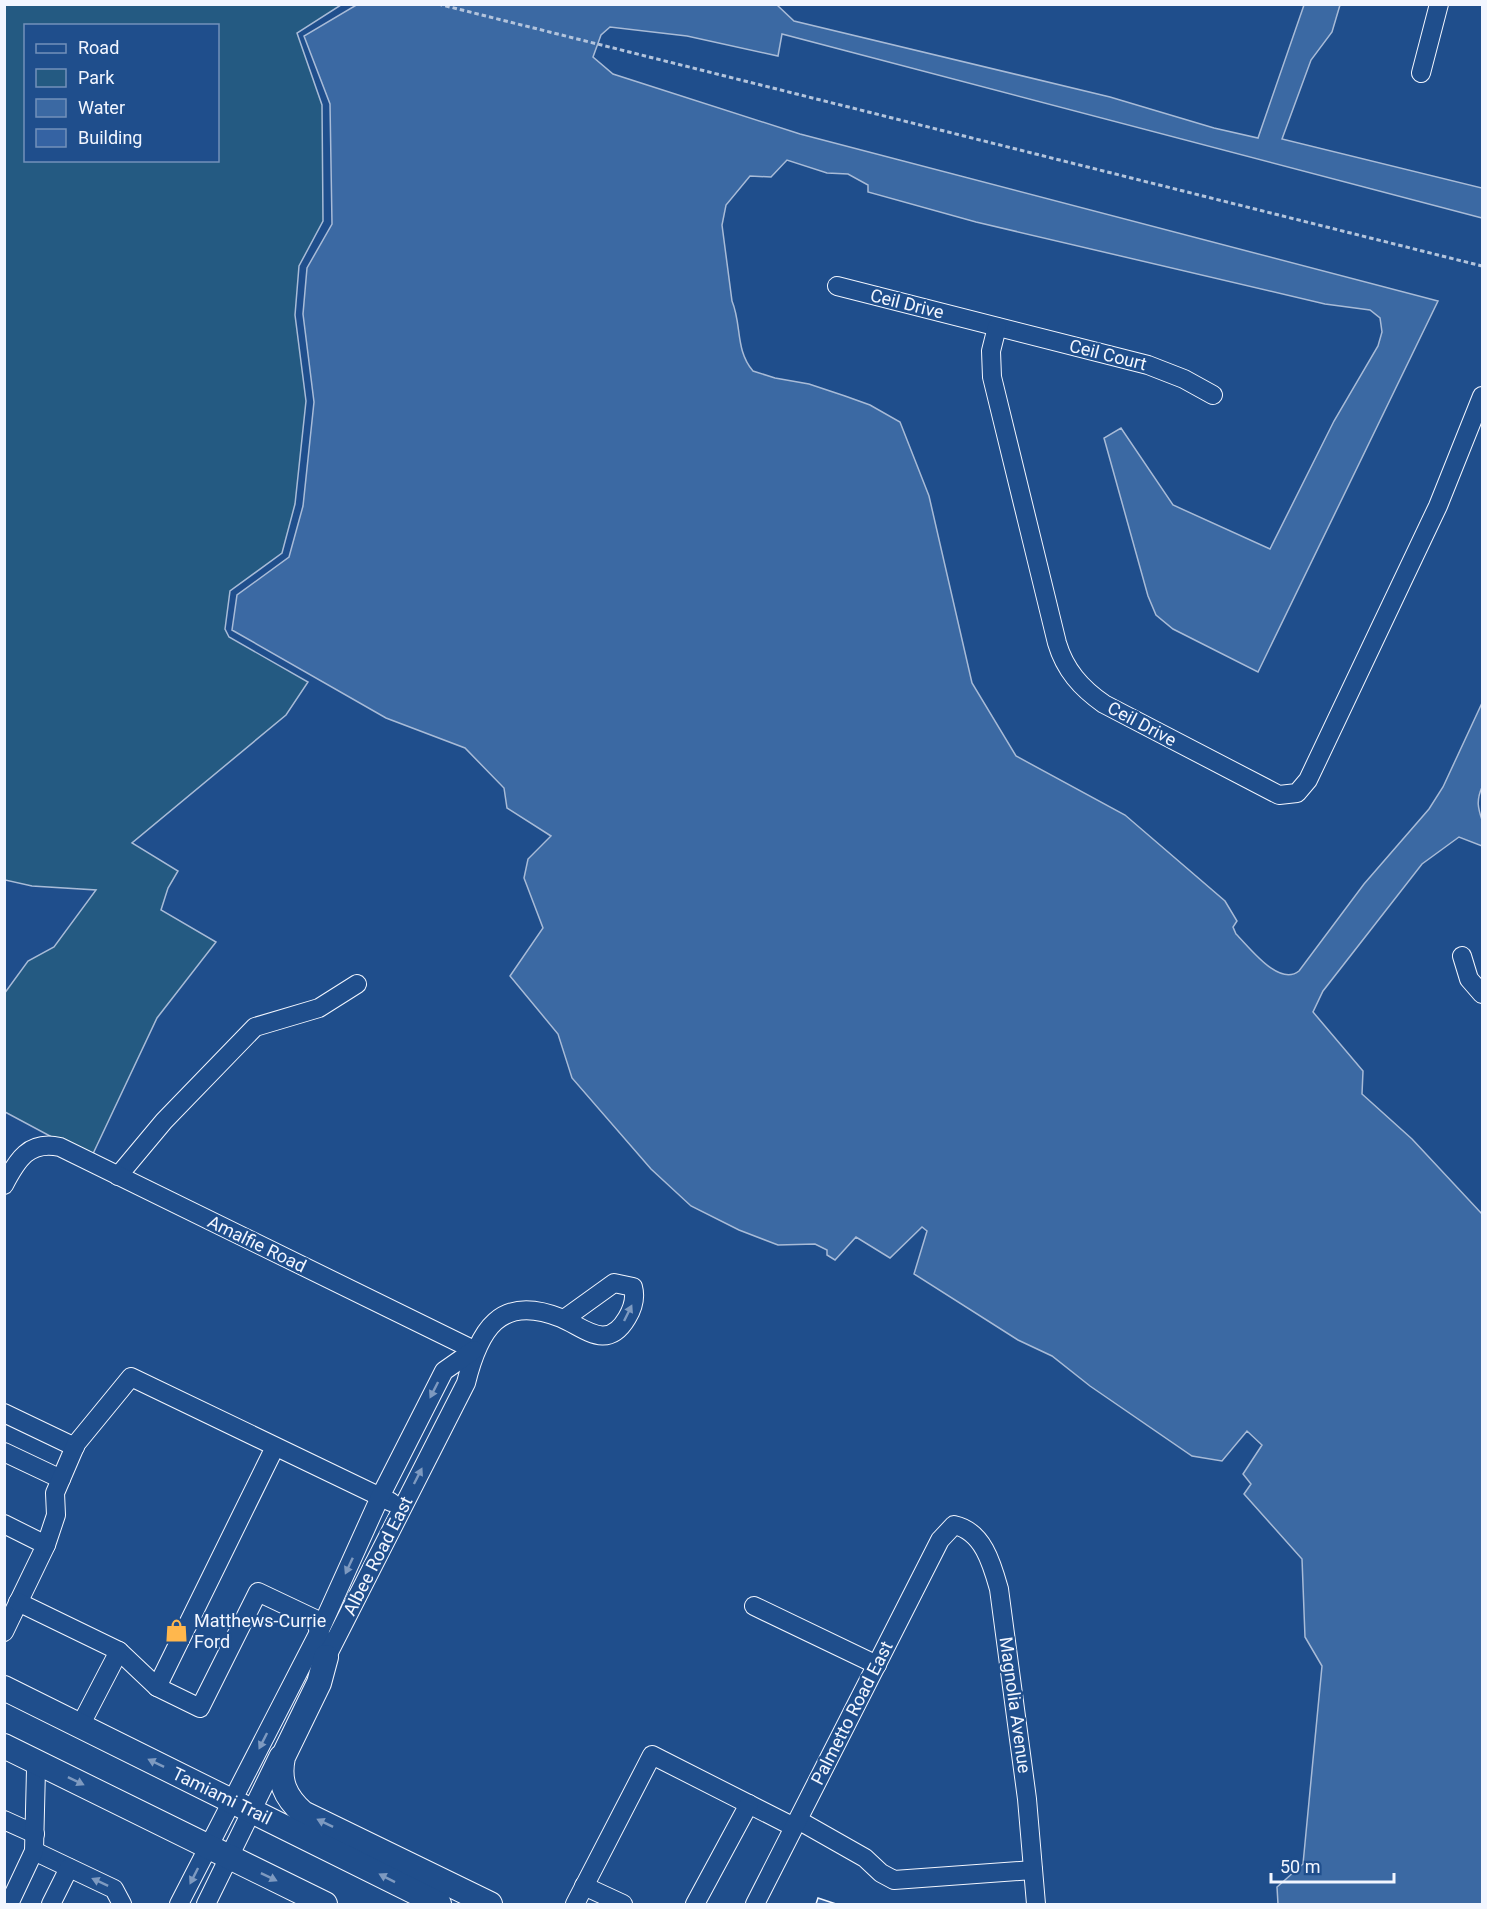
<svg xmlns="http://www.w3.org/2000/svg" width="1487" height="1909" font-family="Roboto,sans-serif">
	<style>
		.green { fill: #245a82; stroke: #a8bbd7; stroke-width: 1.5; fill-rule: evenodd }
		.water { fill: #3b69a3; stroke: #a8bbd7; stroke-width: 1.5 }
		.building { fill: #3563a3; stroke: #f2f6ff; stroke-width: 1.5 }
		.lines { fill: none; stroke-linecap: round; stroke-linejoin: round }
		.minor-casing { stroke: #f2f6ff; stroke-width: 20 }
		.major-casing { stroke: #f2f6ff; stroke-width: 26 }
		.path { stroke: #b3c4dc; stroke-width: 3; stroke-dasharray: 4.5 3; stroke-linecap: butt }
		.minor { stroke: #1f4e8c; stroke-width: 18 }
		.major { stroke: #1f4e8c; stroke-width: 24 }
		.oneway { fill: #7e9ac0 }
		.labels { text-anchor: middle; stroke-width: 4.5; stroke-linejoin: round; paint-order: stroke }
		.street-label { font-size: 18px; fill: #f2f6ff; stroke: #1f4e8c }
		.poi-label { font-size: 18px; fill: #f2f6ff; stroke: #1f4e8c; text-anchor: start }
	</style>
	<rect width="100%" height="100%" fill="#1f4e8c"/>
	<path class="green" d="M5 5H341L297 33 322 105 323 221 299 266 295 315 306 401 295 504 282 553 230 591 225 629 229 637 308 682 286 715 132 843 178 871 168 888 161 910 216 942 157 1018 91 1158 5 1112 4 994 28 961 54 947 96 890 32 886 5 880ZM26 26H218V160H26Z"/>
	<path class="water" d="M358 4 777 5 794 21 1110 97 1214 128 1258 138 1304 5H1340L1332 32 1311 60 1282 139 1482 188V218L782 34 778 56 687 36 610 27 601 35 593 57 613 74 800 134 1438 301 1258 672 1173 629 1156 615 1148 596 1104 438 1121 428 1173 505 1270 549 1334 421 1378 346 1382 332 1380 318 1370 310 1325 304 976 222 868 192V185L848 174 827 173 787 160 771 177 750 176 726 205 722 225 732 301C742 325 735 350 753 371L775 378 809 384 845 396 870 405 900 422 929 496 972 683 1016 756 1125 815 1225 901 1237 921 1233 927 1236 934C1250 948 1279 987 1299 971L1364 884 1429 809 1443 787 1482 703V787C1476 801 1478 808 1482 820 1485 827 1483 839 1482 846L1459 837 1422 864 1323 991 1313 1012 1363 1071 1362 1094 1412 1139 1482 1214V1904H1278L1277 1887 1303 1864 1322 1666 1305 1637 1302 1559 1244 1494 1251 1484 1243 1474 1262 1445 1247 1431 1222 1461 1192 1456 1090 1386 1052 1356 1018 1340 914 1274 927 1231 922 1227 890 1258 856 1237 835 1260 827 1255V1250L815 1244 778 1245 739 1230 691 1206 651 1169 572 1078 558 1034 510 976 543 928 524 878 528 859 551 836 507 808 504 788 465 748 386 718 232 630 237 595 289 557 303 506 314 402 303 314 307 268 332 224 330 104 304 36Z"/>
	<polygon class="building" points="818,1898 836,1904 816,1904"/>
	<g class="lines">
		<defs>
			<g id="minor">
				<polyline points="1421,73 1439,4"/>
				<polyline points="837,286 1148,365 1184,379 1213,395"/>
				<path d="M997 327 991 351 992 377 1057 643C1065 670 1081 688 1104 704L1279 795 1297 793 1308 780 1438 506 1482 396"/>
				<polyline points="1462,956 1469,979 1482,994"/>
				<polyline points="118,1176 164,1121 255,1027 319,1008 357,984"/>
				<path d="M4 1185C17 1160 29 1140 60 1147L474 1350"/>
				<polyline points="4,1413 75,1447"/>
				<polyline points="4,1452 61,1479"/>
				<polyline points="4,1524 46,1545 4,1632"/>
				<polyline points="46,1545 56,1515 55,1493 76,1444 131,1377 391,1502"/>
				<polyline points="18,1602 119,1651 157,1687 200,1708 258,1592 315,1619 321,1638"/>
				<polyline points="754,1606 877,1665"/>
				<path d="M321 1668 466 1383C479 1331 499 1293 561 1318 585 1328 607 1352 627 1318 633 1308 636 1298 633 1287L614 1283 564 1319"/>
				<polyline points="157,1687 275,1447"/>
				<polyline points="80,1726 119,1651"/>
				<polyline points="4,1820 35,1834"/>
				<polyline points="798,1820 865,1858 881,1873 894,1880 1033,1870"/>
				<polyline points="34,1851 114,1889 122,1904"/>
				<polyline points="584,1886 623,1904"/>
				<polyline points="9,1904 34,1851 36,1769 40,1763"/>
				<polyline points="51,1904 69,1868"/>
				<polyline points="179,1904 319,1632 380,1497 444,1371 474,1350"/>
				<polyline points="206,1904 279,1755"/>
				<polyline points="575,1904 652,1755 794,1827"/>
				<polyline points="695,1904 749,1804"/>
				<path d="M755 1904 940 1540 954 1525C983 1531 992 1564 999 1589L1027 1799 1036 1904"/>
			</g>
			<g id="major">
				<path d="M326 1657 319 1683 283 1757C278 1781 285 1797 303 1813L490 1904"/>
				<polyline points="4,1688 439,1904"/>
				<polyline points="4,1746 325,1904"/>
			</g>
		</defs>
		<use href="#minor" class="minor-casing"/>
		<use href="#major" class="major-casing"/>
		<polyline class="path" points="438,4 1482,266"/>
		<use href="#minor" class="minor"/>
		<use href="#major" class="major"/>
	</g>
	<defs><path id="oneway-solid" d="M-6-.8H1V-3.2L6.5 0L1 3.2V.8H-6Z" transform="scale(1.5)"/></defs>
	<g class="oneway">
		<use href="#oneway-solid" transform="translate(628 1313) rotate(-64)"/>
		<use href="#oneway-solid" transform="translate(434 1390) rotate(117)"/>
		<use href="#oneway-solid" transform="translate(418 1476) rotate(-63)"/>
		<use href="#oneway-solid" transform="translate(349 1566) rotate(115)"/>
		<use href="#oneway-solid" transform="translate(263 1741) rotate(117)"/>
		<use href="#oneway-solid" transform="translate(156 1763) rotate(-154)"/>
		<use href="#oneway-solid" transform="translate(76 1781) rotate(26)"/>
		<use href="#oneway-solid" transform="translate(325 1823) rotate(-154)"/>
		<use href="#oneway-solid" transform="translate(194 1876) rotate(117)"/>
		<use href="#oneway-solid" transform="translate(269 1877) rotate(26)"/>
		<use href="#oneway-solid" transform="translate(387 1878) rotate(-153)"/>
		<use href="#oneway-solid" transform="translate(100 1882) rotate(-155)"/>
	</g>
	<defs>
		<symbol id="shop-bare" viewBox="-9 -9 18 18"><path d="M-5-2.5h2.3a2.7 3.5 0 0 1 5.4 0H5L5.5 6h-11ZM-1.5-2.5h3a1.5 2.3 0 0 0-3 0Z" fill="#ffb74d" stroke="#1f4e8c" stroke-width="2.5" paint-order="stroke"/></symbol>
	</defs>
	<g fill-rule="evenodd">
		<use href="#shop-bare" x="160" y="1614" width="33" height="33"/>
	</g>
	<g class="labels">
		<g class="street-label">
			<text transform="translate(907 304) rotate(14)" y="6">Ceil Drive</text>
			<text transform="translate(1108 355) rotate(14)" y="6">Ceil Court</text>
			<text transform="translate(1142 724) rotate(28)" y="6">Ceil Drive</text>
			<text transform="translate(257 1244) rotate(26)" y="6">Amalfie Road</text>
			<text transform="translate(378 1556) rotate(-63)" y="6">Albee Road East</text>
			<text transform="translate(1015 1705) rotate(82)" y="6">Magnolia Avenue</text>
			<text transform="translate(852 1713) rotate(-63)" y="6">Palmetto Road East</text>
			<text transform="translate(222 1796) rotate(26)" y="6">Tamiami Trail</text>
		</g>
		<g class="poi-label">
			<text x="194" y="1627">Matthews-Currie<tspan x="194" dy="21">Ford</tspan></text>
		</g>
	</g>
	<rect width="1487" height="1909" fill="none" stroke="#f2f6ff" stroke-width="12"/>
	<rect x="24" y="24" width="195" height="138" fill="#1f4e8c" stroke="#7391ba" stroke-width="1.5"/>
	<rect x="36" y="44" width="30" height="9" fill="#1f4e8c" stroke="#7391ba" stroke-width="1.5"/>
	<text x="78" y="54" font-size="18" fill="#f2f6ff">Road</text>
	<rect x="36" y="69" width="30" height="18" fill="#245a82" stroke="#7391ba" stroke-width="1.5"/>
	<text x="78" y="84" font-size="18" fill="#f2f6ff">Park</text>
	<rect x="36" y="99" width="30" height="18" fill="#3b69a3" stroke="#7391ba" stroke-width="1.5"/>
	<text x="78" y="114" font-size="18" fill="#f2f6ff">Water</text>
	<rect x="36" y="129" width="30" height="18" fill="#3563a3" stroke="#7391ba" stroke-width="1.5"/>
	<text x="78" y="144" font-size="18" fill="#f2f6ff">Building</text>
	<path d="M1271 1873v9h123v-9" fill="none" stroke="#f2f6ff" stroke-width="3"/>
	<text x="1280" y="1873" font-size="18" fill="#f2f6ff" stroke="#1f4e8c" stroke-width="4.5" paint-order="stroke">50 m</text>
</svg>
